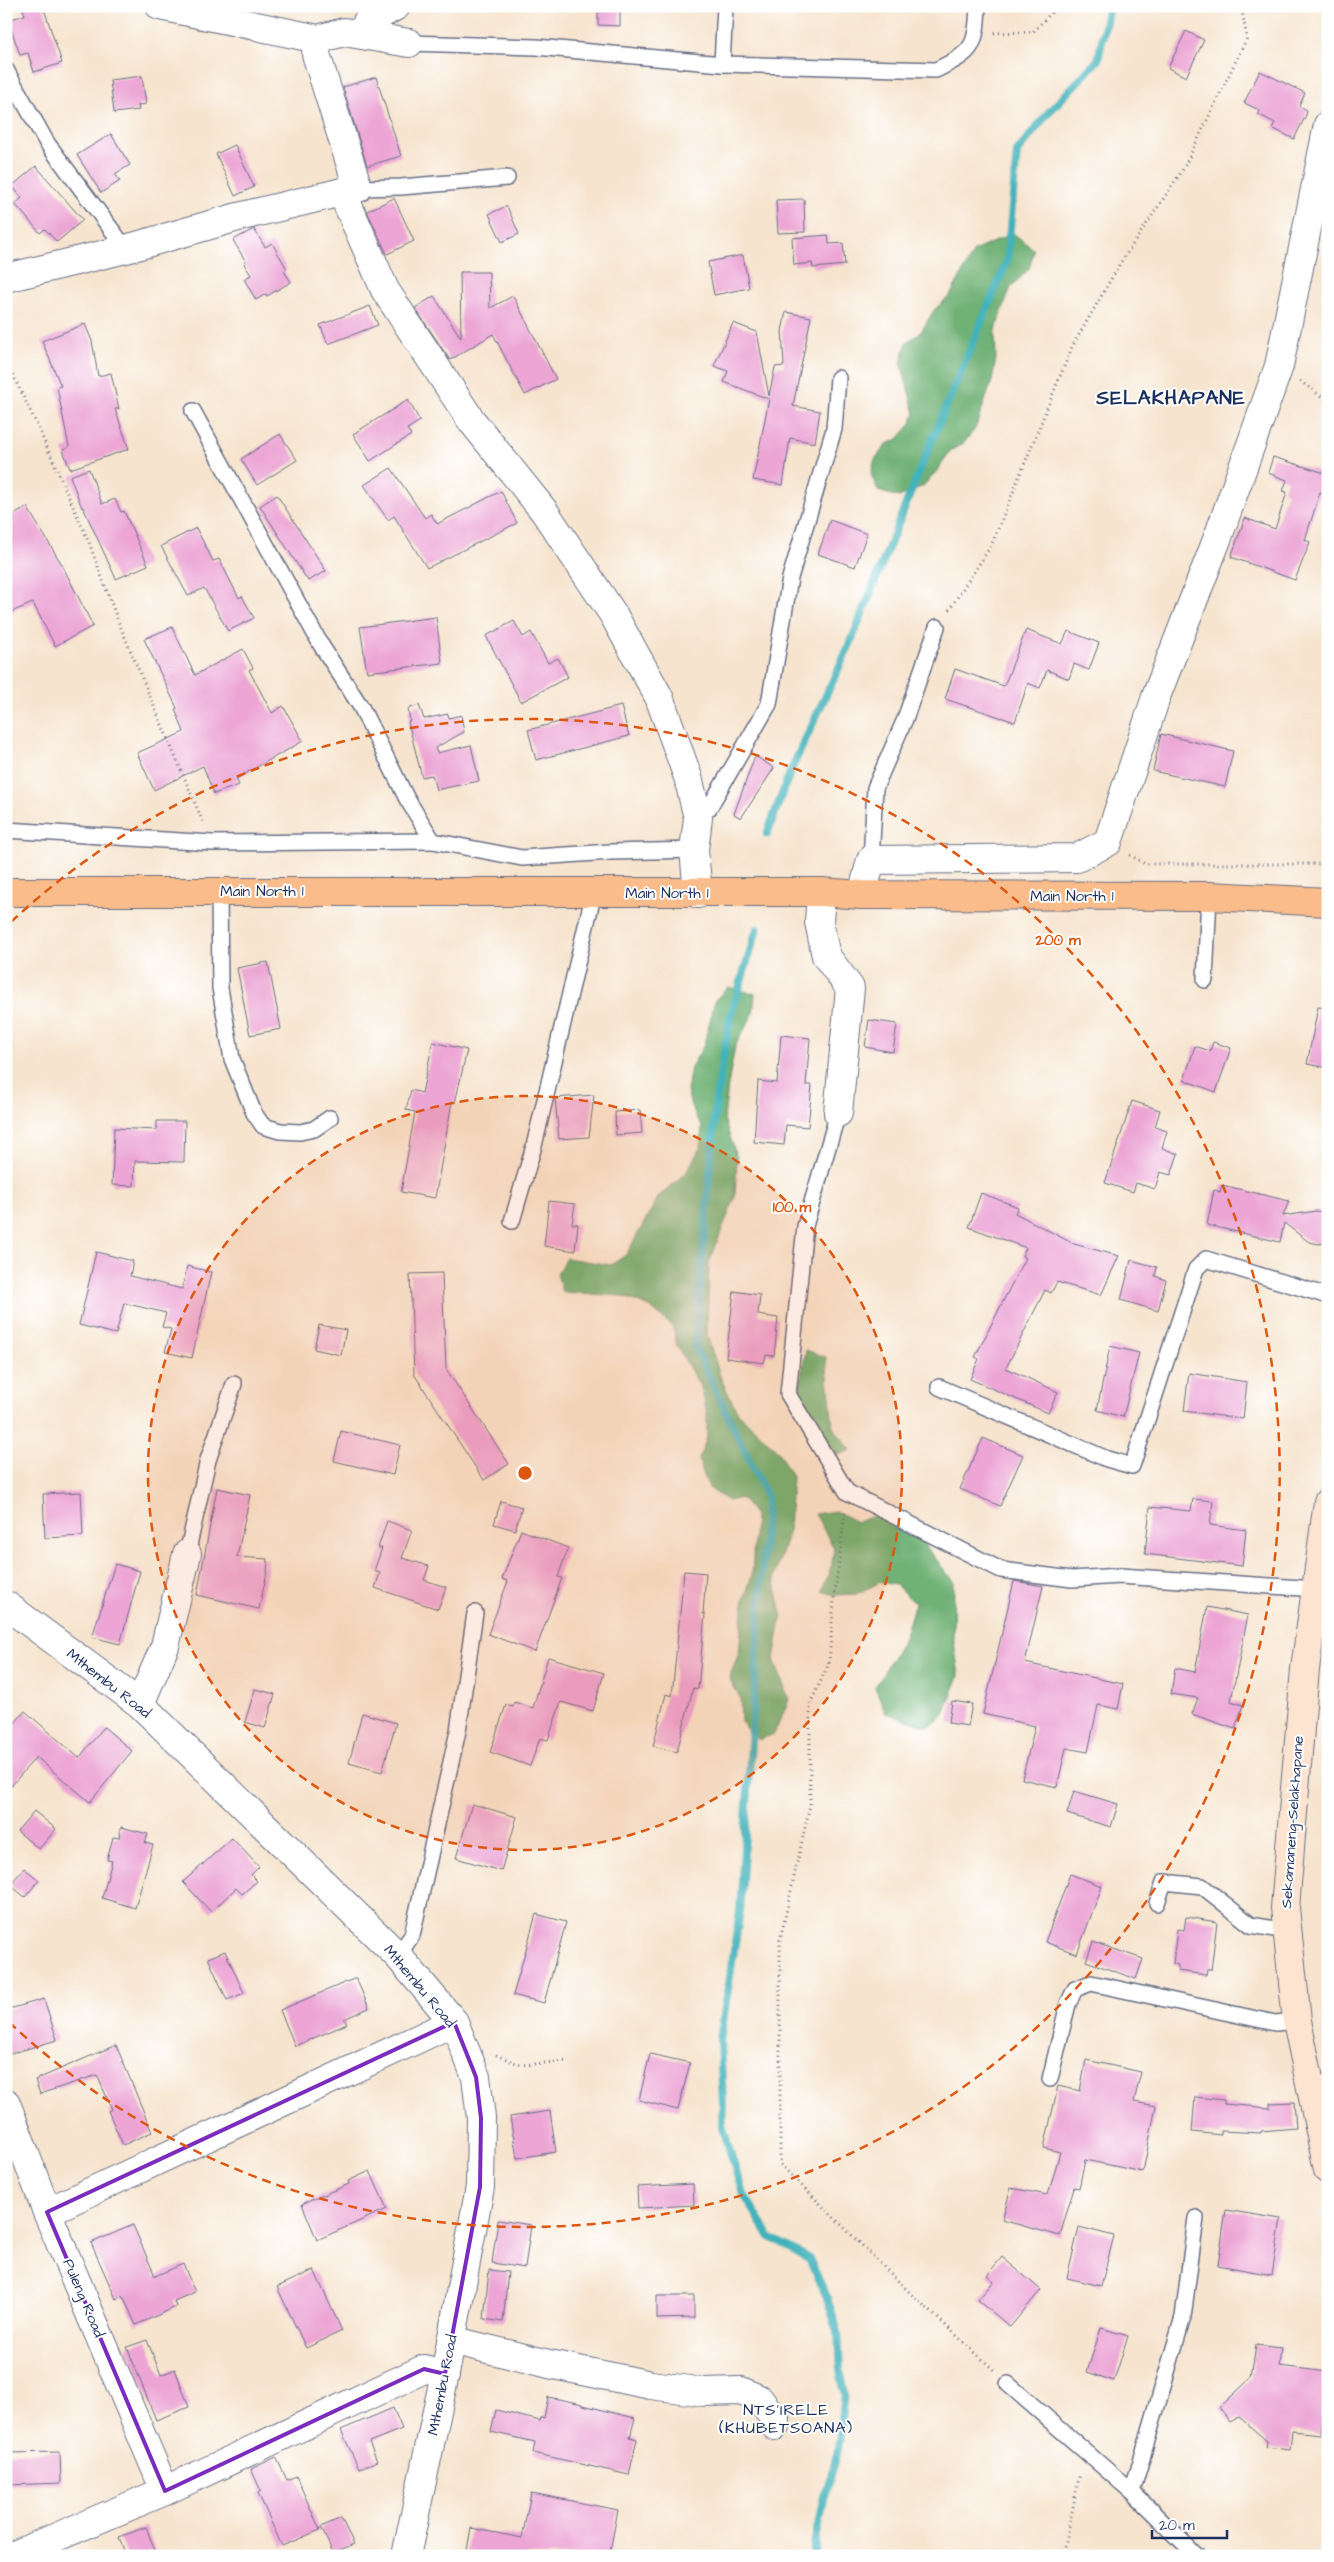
<svg xmlns="http://www.w3.org/2000/svg" width="1334" height="2562" font-family="'Architects Daughter',sans-serif">
	<style>
		.forest { fill: #70b174; stroke: #467069 }
		.lines { fill: none; stroke-linecap: round; stroke-linejoin: round }
		.stream { stroke: #43b3bb; stroke-width: 8 }
		.building { fill: #eca5d5 }
		.lane-casing { stroke: #686e85; stroke-width: 18 }
		.street-casing { stroke: #686e85; stroke-width: 30 }
		.secondary-casing { stroke: #686e85; stroke-width: 30 }
		.primary-casing { stroke: #686e85; stroke-width: 30 }
		.path { stroke: #686e85; stroke-width: 3; stroke-dasharray: 1 4; stroke-linecap: butt }
		.lane { stroke: #fff; stroke-width: 15 }
		.street { stroke: #fff; stroke-width: 28 }
		.secondary { stroke: #fde4d0; stroke-width: 28 }
		.primary { stroke: #f9bc8a; stroke-width: 28 }
		.marked { fill: none; stroke: #7b2cbf; stroke-width: 4; stroke-linejoin: round }
		.ring { fill: none; stroke: #de5710; stroke-width: 2.5; stroke-dasharray: 9 6 }
		.labels { text-anchor: middle; stroke-width: 4; stroke-linejoin: round; paint-order: stroke }
		.street-label { font-size: 15px; fill: #1b2f5e; stroke: #fff }
		.neighbourhood-label { font-size: 16px; letter-spacing: 1px; fill: #1b2f5e; stroke: #fff }
		.district-label { font-size: 20px; font-weight: bold; letter-spacing: 1px; fill: #1b2f5e; stroke: #fff }
		.centre { fill: #de5710; stroke: #fff; stroke-width: 2.5 }
		.ring-label { font-size: 15px; text-anchor: middle; font-weight: bold; fill: #de5710; stroke: #fff; stroke-width: 4; stroke-linejoin: round; paint-order: stroke }
	</style>
	<rect width="100%" height="100%" fill="#fff"/>
	<filter id="ink" filterUnits="userSpaceOnUse"><feTurbulence type="fractalNoise" baseFrequency=".02" numOctaves="2"/><feDisplacementMap in="SourceGraphic" scale="10" xChannelSelector="R" yChannelSelector="G"/><feConvolveMatrix kernelMatrix="1 2 1 2 8 2 1 2 1" color-interpolation-filters="sRGB"/></filter>
	<filter id="wash" filterUnits="userSpaceOnUse"><feTurbulence type="fractalNoise" baseFrequency=".0096" numOctaves="4" result="noise"/><feDisplacementMap in="SourceGraphic" scale="20" xChannelSelector="R" yChannelSelector="G"/><feGaussianBlur stdDeviation="1.12" result="paint"/><feColorMatrix in="noise" values="0 0 0 0 0 0 0 0 0 0 0 0 0 0 0 0 0 1.4 0 .05"/><feComposite in="paint" operator="in"/></filter>
	<g filter="url(#wash)">
		<rect width="100%" height="100%" fill="#f6e4ce"/>
		<g class="forest">
			<polygon points="1013,233 1034,250 1029,269 1011,287 1001,314 995,333 996,358 992,381 975,429 964,443 950,451 938,470 923,486 899,497 878,491 871,474 875,459 887,444 898,439 910,425 915,414 901,363 907,342 921,332 934,310 950,296 974,251"/>
			<polygon points="728,987 755,994 753,1014 735,1046 728,1085 724,1119 737,1158 735,1197 709,1263 707,1335 721,1379 738,1413 777,1450 792,1476 789,1531 774,1578 782,1614 774,1659 789,1700 774,1734 758,1740 741,1722 740,1698 729,1678 739,1653 744,1599 752,1576 755,1515 741,1498 728,1501 709,1488 704,1476 699,1459 707,1437 707,1414 702,1390 677,1346 673,1327 650,1307 622,1296 562,1292 557,1273 566,1258 611,1265 626,1255 659,1196 686,1173 700,1148 702,1127 692,1109 687,1091 691,1067 704,1045 715,1000"/>
			<polygon points="806,1350 826,1357 833,1427 851,1450 838,1455 810,1444 797,1398"/>
			<polygon points="835,1511 857,1522 883,1513 915,1533 954,1582 953,1635 959,1676 943,1716 929,1727 886,1713 875,1687 904,1638 915,1603 896,1585 881,1582 856,1594 834,1595 822,1591 832,1564 834,1548 815,1514"/>
		</g>
		<g class="lines">
			<g class="stream">
				<polyline points="767,834 791,770 850,644 918,474 1007,261 1017,152 1048,113 1098,60 1109,6"/>
				<polyline points="757,929 730,1018 716,1100 695,1347 767,1497 740,1911 720,2041 723,2103 722,2125 742,2191 770,2237 809,2259 827,2297 838,2332 840,2370 845,2394 838,2450 824,2500 813,2556"/>
			</g>
		</g>
		<g id="blocks">
			<g class="building">
				<polygon points="22,6 43,6 62,63 34,72 28,53 20,55 8,20 25,15"/>
				<polygon points="598,6 620,6 620,26 598,25"/>
				<polygon points="1186,31 1204,40 1186,77 1168,68"/>
				<polygon points="1260,71 1305,93 1299,106 1307,110 1306,115 1294,139 1272,128 1275,123 1258,114 1259,110 1244,103"/>
				<polygon points="142,76 146,104 138,105 139,110 114,113 110,80"/>
				<polygon points="376,77 401,156 367,166 343,87"/>
				<polygon points="111,134 130,165 115,174 120,181 101,193 77,155"/>
				<polygon points="235,145 254,187 235,196 216,154"/>
				<polygon points="36,166 83,220 57,242 45,229 40,233 15,204 22,198 12,186"/>
				<polygon points="394,198 414,241 387,254 367,211"/>
				<polygon points="804,199 805,232 778,233 776,200"/>
				<polygon points="507,206 519,234 502,242 489,214"/>
				<polygon points="254,229 265,247 272,243 287,269 284,271 291,282 267,296 266,294 256,300 244,279 251,275 244,264 246,262 233,240"/>
				<polygon points="828,235 829,244 843,243 845,265 813,268 812,263 794,265 792,238"/>
				<polygon points="743,255 749,288 714,295 708,262"/>
				<polygon points="460,272 489,272 490,308 513,296 556,379 525,395 493,334 450,360 415,308 434,296 461,338"/>
				<polygon points="370,306 378,325 328,344 320,325"/>
				<polygon points="786,312 811,317 793,406 820,411 815,443 790,438 783,485 753,480 769,399 724,382 728,371 714,366 733,323 757,332 769,396 775,367 784,366 782,331"/>
				<polygon points="85,324 92,341 98,376 111,373 119,409 115,409 129,449 70,469 63,450 69,447 57,387 61,386 42,341"/>
				<polygon points="408,400 420,421 407,429 411,435 370,461 353,434"/>
				<polygon points="280,434 297,460 257,485 241,459"/>
				<polygon points="1273,457 1328,474 1328,495 1320,492 1305,540 1310,542 1295,580 1231,557 1245,518 1275,529 1287,492 1283,491 1287,480 1268,473"/>
				<polygon points="391,468 425,518 431,514 437,524 501,491 517,523 427,568 394,516 388,520 364,485"/>
				<polygon points="89,469 102,504 115,499 121,512 124,511 148,565 116,579 83,507 82,508 70,476"/>
				<polygon points="277,495 326,571 308,581 260,506"/>
				<polygon points="27,507 61,563 93,626 55,646 33,603 6,614 6,520"/>
				<polygon points="830,520 867,534 855,567 818,554"/>
				<polygon points="196,528 213,561 219,559 239,598 242,596 254,618 228,631 204,588 188,596 161,546"/>
				<polygon points="436,617 442,663 367,672 360,627"/>
				<polygon points="514,621 523,637 531,632 548,663 558,658 568,677 521,702 486,636"/>
				<polygon points="172,627 195,675 243,649 253,668 249,670 272,713 283,706 303,741 236,779 239,785 214,794 203,766 154,790 137,753 184,732 175,709 177,708 144,639"/>
				<polygon points="1026,630 1062,644 1068,631 1099,643 1089,670 1074,664 1069,679 1047,670 1040,688 1028,683 1015,722 945,699 955,669 1004,686"/>
				<polygon points="419,705 424,719 448,714 449,718 461,715 464,732 435,748 437,753 471,745 479,781 436,790 432,775 422,777 408,722 410,721 408,709"/>
				<polygon points="621,706 629,736 536,760 528,730"/>
				<polygon points="1161,734 1233,751 1225,787 1153,771"/>
				<polygon points="755,756 774,768 741,818 734,814"/>
				<polygon points="268,962 281,1029 250,1035 237,968"/>
				<polygon points="1318,1007 1328,1008 1328,1068 1307,1064"/>
				<polygon points="869,1020 897,1024 893,1052 865,1047"/>
				<polygon points="781,1035 810,1038 806,1085 812,1085 808,1127 786,1125 784,1145 754,1142 758,1081 777,1083"/>
				<polygon points="433,1042 467,1050 455,1103 452,1102 435,1198 401,1192 415,1112 406,1110 411,1090 422,1093"/>
				<polygon points="1213,1042 1231,1048 1216,1092 1184,1080 1195,1046 1210,1051"/>
				<polygon points="594,1095 589,1137 559,1139 555,1098"/>
				<polygon points="1132,1101 1160,1110 1155,1127 1167,1131 1162,1148 1178,1154 1171,1175 1160,1172 1155,1189 1136,1183 1133,1192 1105,1183"/>
				<polygon points="640,1110 642,1133 616,1135 615,1112"/>
				<polygon points="157,1121 185,1121 184,1162 135,1161 134,1186 112,1185 114,1128 157,1130"/>
				<polygon points="1222,1185 1289,1201 1283,1216 1316,1211 1328,1213 1328,1242 1319,1244 1309,1242 1284,1223 1280,1242 1207,1225 1214,1190 1220,1192"/>
				<polygon points="981,1193 1018,1207 1015,1213 1074,1244 1119,1256 1101,1295 1057,1282 1051,1293 1045,1290 1006,1368 1058,1392 1048,1413 970,1379 979,1359 975,1357 1025,1258 1022,1256 1026,1248 969,1227"/>
				<polygon points="549,1201 575,1204 572,1224 578,1224 575,1251 544,1246"/>
				<polygon points="96,1252 133,1261 130,1276 182,1289 187,1266 211,1272 192,1358 165,1352 171,1329 162,1327 166,1313 124,1303 116,1334 79,1325"/>
				<polygon points="1131,1260 1157,1267 1155,1276 1166,1280 1158,1311 1121,1300"/>
				<polygon points="442,1273 446,1369 509,1464 484,1480 414,1374 410,1274"/>
				<polygon points="734,1291 760,1295 758,1315 778,1318 774,1356 766,1355 764,1363 726,1358"/>
				<polygon points="319,1325 346,1330 341,1355 314,1349"/>
				<polygon points="1110,1346 1139,1353 1123,1417 1097,1410"/>
				<polygon points="1189,1373 1247,1382 1243,1419 1184,1411"/>
				<polygon points="341,1431 400,1445 393,1475 334,1461"/>
				<polygon points="983,1438 1023,1455 1000,1506 960,1489"/>
				<polygon points="217,1488 250,1495 237,1557 268,1559 267,1572 259,1609 197,1595"/>
				<polygon points="81,1492 83,1536 45,1538 43,1494"/>
				<polygon points="1193,1499 1213,1501 1210,1525 1246,1530 1242,1566 1145,1554 1150,1507 1191,1511"/>
				<polygon points="501,1501 522,1507 515,1530 494,1524"/>
				<polygon points="387,1521 412,1530 402,1558 429,1566 424,1580 446,1587 438,1609 375,1588 380,1573 374,1571 382,1548 378,1548"/>
				<polygon points="521,1530 568,1548 558,1577 562,1578 535,1652 488,1634 508,1581 502,1579"/>
				<polygon points="115,1564 140,1571 120,1644 92,1637"/>
				<polygon points="684,1571 706,1573 703,1614 705,1614 698,1689 693,1688 677,1752 653,1746 666,1694 672,1696"/>
				<polygon points="1014,1581 1043,1586 1025,1663 1123,1684 1118,1709 1098,1705 1088,1752 1066,1748 1057,1787 1022,1779 1035,1726 983,1714"/>
				<polygon points="1207,1607 1248,1615 1231,1701 1243,1705 1235,1729 1192,1714 1198,1698 1171,1694 1175,1668 1195,1672"/>
				<polygon points="548,1657 604,1673 593,1711 561,1702 548,1740 540,1738 530,1766 490,1752 506,1705 513,1707 514,1702 533,1708"/>
				<polygon points="255,1689 275,1694 265,1728 245,1722"/>
				<polygon points="952,1701 972,1704 968,1726 949,1723"/>
				<polygon points="25,1711 79,1758 104,1727 132,1751 90,1802 36,1757 6,1792 6,1733"/>
				<polygon points="362,1713 396,1723 382,1772 349,1763"/>
				<polygon points="1074,1791 1118,1804 1111,1827 1067,1814"/>
				<polygon points="472,1804 517,1817 501,1871 456,1858"/>
				<polygon points="34,1811 56,1829 39,1849 17,1831"/>
				<polygon points="121,1827 148,1834 145,1843 153,1845 135,1908 102,1898 112,1861 107,1860 113,1837 119,1838"/>
				<polygon points="232,1838 259,1867 251,1875 257,1881 242,1894 236,1888 211,1912 183,1882"/>
				<polygon points="24,1868 39,1880 25,1897 10,1885"/>
				<polygon points="1070,1874 1102,1886 1077,1954 1045,1942"/>
				<polygon points="536,1914 566,1922 544,2003 513,1995"/>
				<polygon points="1186,1917 1217,1922 1211,1970 1207,1970 1206,1975 1178,1971 1178,1965 1173,1964 1177,1929 1184,1930"/>
				<polygon points="1093,1942 1143,1959 1136,1979 1086,1961"/>
				<polygon points="225,1951 244,1993 227,2000 208,1958"/>
				<polygon points="356,1978 369,2008 344,2019 347,2024 295,2046 280,2010"/>
				<polygon points="44,1999 57,2040 6,2055 6,2010"/>
				<polygon points="116,2045 152,2132 123,2145 108,2111 112,2109 97,2075 40,2094 35,2080"/>
				<polygon points="650,2054 690,2063 678,2110 639,2100"/>
				<polygon points="1086,2060 1141,2072 1134,2102 1156,2106 1143,2172 1085,2160 1079,2188 1074,2187 1060,2236 1002,2220 1011,2188 1048,2195 1060,2152 1044,2148 1058,2086 1080,2091"/>
				<polygon points="1195,2097 1224,2100 1224,2104 1270,2108 1270,2103 1294,2102 1296,2128 1261,2131 1261,2133 1221,2131 1221,2135 1192,2132"/>
				<polygon points="550,2111 556,2152 517,2158 510,2117"/>
				<polygon points="370,2171 387,2209 317,2240 302,2204 349,2184 348,2181"/>
				<polygon points="693,2184 694,2205 638,2208 637,2187"/>
				<polygon points="1226,2210 1281,2219 1272,2275 1218,2265"/>
				<polygon points="498,2220 531,2225 525,2268 492,2263"/>
				<polygon points="133,2225 155,2276 183,2264 195,2292 174,2301 176,2307 136,2325 123,2296 116,2299 91,2243"/>
				<polygon points="1079,2227 1114,2236 1101,2286 1067,2278"/>
				<polygon points="1002,2257 1041,2290 1010,2327 978,2300 994,2281 987,2275"/>
				<polygon points="314,2270 342,2331 306,2348 277,2287"/>
				<polygon points="489,2270 508,2272 503,2322 484,2319"/>
				<polygon points="657,2296 694,2296 694,2318 657,2319"/>
				<polygon points="1101,2328 1128,2336 1114,2381 1087,2372"/>
				<polygon points="147,2340 161,2375 175,2369 189,2407 156,2420 127,2347"/>
				<polygon points="1256,2345 1281,2348 1279,2366 1328,2372 1321,2434 1292,2431 1290,2450 1266,2447 1267,2441 1239,2417 1230,2422 1219,2408 1251,2378"/>
				<polygon points="548,2397 583,2404 583,2405 635,2418 630,2437 637,2439 629,2475 533,2453 535,2442 491,2432 496,2410 540,2421 541,2417 544,2418"/>
				<polygon points="393,2408 402,2429 369,2442 377,2461 359,2469 341,2430"/>
				<polygon points="60,2452 61,2483 8,2485 7,2453"/>
				<polygon points="276,2457 287,2480 296,2476 320,2530 282,2546 258,2493 261,2491 251,2469"/>
				<polygon points="531,2493 618,2510 609,2556 466,2556 471,2528 522,2538"/>
				<polygon points="341,2518 354,2544 333,2553 321,2527"/>
				<polygon points="146,2527 157,2556 126,2556 119,2537"/>
			</g>
		</g>
	</g>
	<g filter="url(#ink)">
		<use href="#blocks" fill-opacity="0" stroke="#686e85" stroke-width="1"/>
		<g class="lines">
			<defs>
				<g id="lane">
					<path d="M409 43 536 47 722 64 936 70C973 52 976 48 978 6"/>
					<polyline points="722,64 725,6"/>
					<polyline points="6,70 47,143 126,249"/>
					<polyline points="358,188 401,187 507,178"/>
					<polyline points="193,411 321,645 361,707 407,799 433,841 522,858 611,852 694,850"/>
					<polyline points="698,818 709,808 769,704 790,578 834,429 838,378"/>
					<polyline points="6,830 212,843 433,841"/>
					<polyline points="871,860 875,788 905,719 937,627"/>
					<polyline points="219,891 220,988 232,1059 254,1113 263,1126 280,1131 300,1132 314,1129 330,1118"/>
					<polyline points="1205,980 1209,896"/>
					<polyline points="838,1113 805,1226 788,1394 847,1492 1001,1570 1072,1579 1120,1576 1317,1589"/>
					<polyline points="512,1221 534,1146 594,892"/>
					<polyline points="939,1387 1107,1459 1132,1466 1196,1269 1206,1259 1328,1296"/>
					<polyline points="187,1554 208,1460 234,1384"/>
					<polyline points="1157,1903 1164,1882 1202,1886 1251,1925 1287,1931"/>
					<polyline points="398,1956 412,1935 458,1731 475,1613"/>
					<polyline points="1050,2079 1068,2004 1075,1989 1091,1983 1275,2023 1297,2021"/>
					<polyline points="1311,2087 1328,2082"/>
					<polyline points="1008,2384 1132,2492 1197,2556"/>
					<polyline points="1132,2492 1183,2317 1196,2218"/>
				</g>
				<g id="street">
					<polyline points="160,6 318,39 344,32 409,43"/>
					<polyline points="363,34 367,22 396,6"/>
					<polyline points="318,39 316,54 358,188 342,192"/>
					<polyline points="6,278 126,249 238,217 342,192 385,290 471,420 544,511 613,614 659,697 688,777 698,818 694,850 698,894"/>
					<polyline points="821,892 819,922 826,956 850,988 838,1113"/>
					<polyline points="862,895 871,860 1077,858 1108,842 1157,694 1218,537 1279,366 1328,125"/>
					<polyline points="6,1605 140,1704 398,1956 454,2022 476,2077 481,2118 480,2187 445,2374 406,2556"/>
					<polyline points="140,1704 165,1646 187,1554"/>
					<polyline points="6,2103 47,2212 165,2491"/>
					<polyline points="47,2212 454,2022"/>
					<polyline points="451,2340 549,2364 651,2385 704,2392 741,2391 759,2399 775,2419 775,2426"/>
					<polyline points="12,2556 165,2491 424,2369 445,2374"/>
				</g>
				<polyline id="secondary" points="1328,1502 1305,1669 1285,1908 1297,2021 1328,2170"/>
				<polyline id="primary" points="6,892 821,892 862,895 1209,896 1328,902"/>
			</defs>
			<use href="#lane" class="lane-casing"/>
			<use href="#street" class="street-casing"/>
			<use href="#secondary" class="secondary-casing"/>
			<use href="#primary" class="primary-casing"/>
			<g class="path">
				<polyline points="994,33 1033,32 1053,11 1054,6"/>
				<polyline points="6,361 38,427 88,540 118,621 203,822"/>
				<polyline points="1300,381 1328,401"/>
				<polyline points="949,610 991,546 1072,347 1121,262 1184,168 1247,38 1241,6"/>
				<polyline points="1130,855 1145,864 1328,864"/>
				<polyline points="845,1513 834,1600 829,1663 810,1704 810,1805 780,1940 780,2164 904,2287 995,2371"/>
				<polyline points="496,2055 521,2065 569,2061"/>
				<polyline points="1063,2556 1080,2473"/>
			</g>
			<use href="#lane" class="lane"/>
			<use href="#street" class="street"/>
			<use href="#secondary" class="secondary"/>
			<use href="#primary" class="primary"/>
		</g>
	</g>
	<path class="marked" d="M454 2022 476 2077 481 2118 480 2187 445 2374 424 2369 165 2491 47 2212Z"/>
	<circle cx="525" cy="1473" r="377" fill="#de5710" fill-opacity=".12"/>
	<g class="ring">
		<circle cx="525" cy="1473" r="377"/>
		<path d="M11 922A754 754 0 1 1 11 2024"/>
	</g>
	<g class="labels">
		<g class="street-label">
			<text x="262" y="896">Main North 1</text>
			<text x="667" y="898">Main North 1</text>
			<text x="1072" y="901">Main North 1</text>
			<text transform="translate(109 1683) rotate(38)" y="5">Mthembu Road</text>
			<text transform="translate(1292 1822) rotate(-86)" y="5">Sekamaneng-Selakhapane</text>
			<text transform="translate(420 1986) rotate(50)" y="5">Mthembu Road</text>
			<text transform="translate(84 2298) rotate(67)" y="5">Puleng Road</text>
			<text transform="translate(442 2385) rotate(-79)" y="5">Mthembu Road</text>
		</g>
		<g class="neighbourhood-label">
			<text x="786" y="2415">NTS'IRELE<tspan x="786" dy="18">(KHUBETSOANA)</tspan></text>
		</g>
		<g class="district-label">
			<text x="1171" y="404">SELAKHAPANE</text>
		</g>
	</g>
	<circle cx="525" cy="1473" r="8" class="centre"/>
	<g class="ring-label">
		<text x="1058" y="945">200 m</text>
		<text x="792" y="1212">100 m</text>
	</g>
	<rect width="1334" height="2562" fill="none" stroke="#fff" stroke-width="25"/>
	<path d="M1152 2530v8h75v-8" fill="none" stroke="#1b2f5e" stroke-width="2.5"/>
	<text x="1159" y="2530" font-size="15" fill="#1b2f5e" stroke="#ffffff" stroke-width="4" paint-order="stroke">20 m</text>
</svg>
